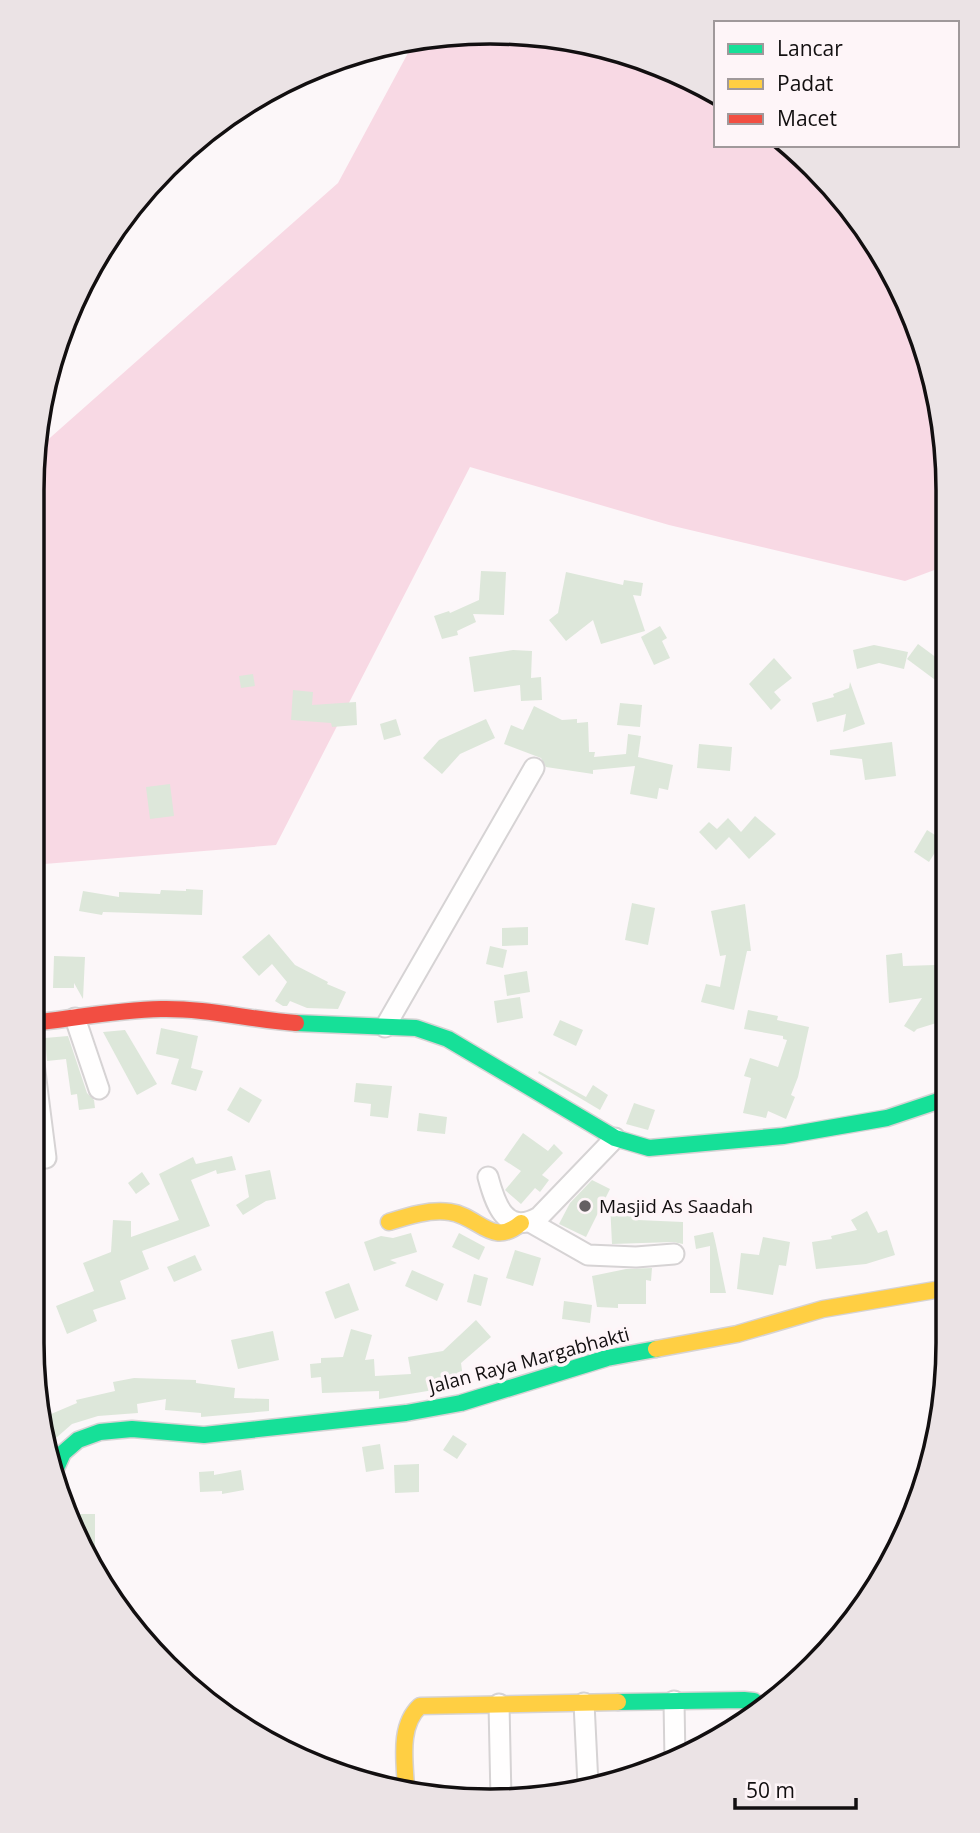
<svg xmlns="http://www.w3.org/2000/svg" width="980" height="1833" font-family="'Open Sans',sans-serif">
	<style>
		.green { fill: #f8d9e4 }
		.building { fill: #dde7da }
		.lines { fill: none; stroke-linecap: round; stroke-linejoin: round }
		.street-casing { stroke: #d6d3d4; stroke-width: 23 }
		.fast-casing { stroke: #d6d3d4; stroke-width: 19 }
		.slow-casing { stroke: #d6d3d4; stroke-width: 19 }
		.jam-casing { stroke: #d6d3d4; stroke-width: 19 }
		.street { stroke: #fffefe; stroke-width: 19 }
		.fast { stroke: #16e098; stroke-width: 16 }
		.slow { stroke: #ffcf43; stroke-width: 16 }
		.jam { stroke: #f24e42; stroke-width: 16 }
		.poi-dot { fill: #646062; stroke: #fef5f8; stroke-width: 2.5 }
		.labels { text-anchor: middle; stroke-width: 7; stroke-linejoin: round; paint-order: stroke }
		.poi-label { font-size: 19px; fill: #120f10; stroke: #fef5f8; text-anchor: start }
		.street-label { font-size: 19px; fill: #120f10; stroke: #fef5f8 }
		.rim { fill: none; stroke: #120f10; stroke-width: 3.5 }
	</style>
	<rect width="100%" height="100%" fill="#fcf7f9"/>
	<polygon class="green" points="460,33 549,35 637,56 716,91 716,145 793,146 871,235 914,315 945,431 945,566 905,581 669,525 470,467 276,845 32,865 34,452 338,183 415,40"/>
	<g class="building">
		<polygon points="481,571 506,572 504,615 473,614 476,622 457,631 458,635 442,639 434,616 449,611 450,613 479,600"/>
		<polygon points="566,572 623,585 624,580 643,583 641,596 633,595 645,631 601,644 593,620 566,641 549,620 558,613"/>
		<polygon points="660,626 667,638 662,641 670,658 654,665 641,637"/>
		<polygon points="918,644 945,664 945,672 938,682 907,659"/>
		<polygon points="874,645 908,652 904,669 879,663 857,669 853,650"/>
		<polygon points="513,650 532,651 531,678 541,677 542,700 521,701 520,685 474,692 469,657"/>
		<polygon points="774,658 792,678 774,692 781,700 771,710 749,684"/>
		<polygon points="253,674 255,686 241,688 239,676"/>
		<polygon points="850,682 865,724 843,732 846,714 817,722 812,703 834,697 833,694 849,688"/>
		<polygon points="293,690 313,692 312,705 356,702 357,725 332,727 331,723 291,720"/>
		<polygon points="620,703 642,705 640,727 617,725"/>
		<polygon points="534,706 562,720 577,719 577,723 588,722 589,752 595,752 594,757 626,754 628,734 641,736 638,757 673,765 668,790 659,788 657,799 630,794 635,766 593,770 593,774 546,767 541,758 504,744 511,725 523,730"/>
		<polygon points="396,719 401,735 384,740 380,724"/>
		<polygon points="486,719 495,738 460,754 442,774 423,758 439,740"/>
		<polygon points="892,742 896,776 865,780 862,759 830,755 830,750"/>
		<polygon points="699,744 732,747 730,771 697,768"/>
		<polygon points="170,784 174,816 150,819 146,787"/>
		<polygon points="755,816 776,834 749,859 729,837 716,850 699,832 709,822 717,829 728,818 741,832"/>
		<polygon points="927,830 943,840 929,862 914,852"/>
		<polygon points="186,889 203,890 202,915 103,912 102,915 79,911 83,891 119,897 119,892 160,894 161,890 186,891"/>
		<polygon points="632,903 655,908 648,945 625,940"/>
		<polygon points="745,904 751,951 747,951 734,1010 701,1002 706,984 720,987 726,955 720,956 711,911"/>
		<polygon points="528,927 528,945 502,946 502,928"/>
		<polygon points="269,934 295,965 328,982 327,984 346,992 338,1009 307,1008 290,1001 287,1006 283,1006 275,1001 287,982 272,964 259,976 242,957"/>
		<polygon points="490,946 507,950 503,968 486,964"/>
		<polygon points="902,953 903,966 935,965 935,1001 946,998 946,1020 917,1029 914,1032 904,1026 922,998 889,1003 886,955"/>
		<polygon points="54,956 85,957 83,999 74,983 74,988 53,988"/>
		<polygon points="527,971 530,992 507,996 504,975"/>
		<polygon points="520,997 523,1018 497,1023 494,1001"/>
		<polygon points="748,1010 778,1016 777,1020 809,1027 798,1077 791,1095 795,1097 786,1119 768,1111 766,1118 743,1113 751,1078 744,1076 750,1058 778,1067 787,1040 783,1039 783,1036 744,1029"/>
		<polygon points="560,1020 583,1030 576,1046 553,1035"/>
		<polygon points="161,1028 198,1036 191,1068 203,1071 196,1091 171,1084 179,1059 156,1054"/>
		<polygon points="125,1030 157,1084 137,1095 103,1032"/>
		<polygon points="68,1036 87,1093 94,1100 95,1108 79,1110 77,1094 71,1095 66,1059 47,1061 45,1038"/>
		<polygon points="539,1071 586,1097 593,1085 608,1095 600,1110 538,1073"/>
		<polygon points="356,1083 392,1086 388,1118 370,1116 371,1104 354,1102"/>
		<polygon points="240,1087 262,1100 249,1123 227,1110"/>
		<polygon points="634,1103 655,1110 648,1130 626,1124"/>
		<polygon points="419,1113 447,1117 445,1134 417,1131"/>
		<polygon points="523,1133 548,1151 554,1144 563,1153 542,1175 549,1180 540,1192 535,1188 521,1204 505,1190 521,1171 504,1160"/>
		<polygon points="232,1156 236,1170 217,1174 216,1170 191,1180 210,1226 142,1251 149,1269 120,1281 126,1299 93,1310 97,1321 67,1334 56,1306 94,1291 83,1263 111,1252 113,1220 131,1221 131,1237 179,1220 159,1174 193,1157 196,1164"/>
		<polygon points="270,1170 276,1199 266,1201 243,1215 236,1205 249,1197 245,1175"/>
		<polygon points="142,1172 150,1184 136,1194 128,1183"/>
		<polygon points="592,1180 610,1189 586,1237 559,1224 570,1203"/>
		<polygon points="610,1203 639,1204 638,1220 683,1222 683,1244 673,1242 612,1244"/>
		<polygon points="867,1211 878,1233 887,1230 895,1255 866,1264 816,1269 812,1242 832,1239 831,1236 857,1230 851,1220"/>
		<polygon points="713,1232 716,1245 726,1293 710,1293 710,1246 696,1249 694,1236"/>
		<polygon points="411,1233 417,1252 390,1260 397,1263 374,1271 364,1242 381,1236 393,1238"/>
		<polygon points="459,1233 485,1247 479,1260 452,1247"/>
		<polygon points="763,1237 790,1242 786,1266 779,1265 773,1295 737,1289 741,1253 759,1255"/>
		<polygon points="515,1250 541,1258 533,1286 506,1278"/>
		<polygon points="195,1255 202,1270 174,1282 167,1267"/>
		<polygon points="652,1268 651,1281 646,1280 646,1304 618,1304 618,1308 597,1307 592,1276 626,1269"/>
		<polygon points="412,1270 444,1284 437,1301 405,1286"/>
		<polygon points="474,1274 488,1278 481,1306 467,1302"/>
		<polygon points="349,1283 359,1310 335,1319 325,1292"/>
		<polygon points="564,1301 592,1305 590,1323 562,1319"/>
		<polygon points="476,1320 491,1337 461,1363 464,1385 379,1399 379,1391 322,1393 321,1377 311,1378 310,1364 321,1363 321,1358 343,1357 351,1329 372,1335 365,1360 374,1359 375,1376 411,1374 408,1357 443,1351"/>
		<polygon points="273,1331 279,1360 238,1369 231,1340"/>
		<polygon points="134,1378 196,1380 196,1383 235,1388 234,1398 269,1399 269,1411 201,1417 201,1413 165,1410 166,1399 137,1404 138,1413 98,1416 72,1424 48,1445 44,1417 77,1403 76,1400 115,1391 113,1382"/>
		<polygon points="453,1435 467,1444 457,1459 443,1450"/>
		<polygon points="380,1444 384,1469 366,1472 362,1447"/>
		<polygon points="419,1464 419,1492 395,1493 394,1465"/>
		<polygon points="241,1470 244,1490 222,1494 222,1491 200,1492 199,1472 214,1471 214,1475"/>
		<polygon points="69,1514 95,1514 95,1564 72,1520"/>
	</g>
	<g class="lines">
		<defs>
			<g id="street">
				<polyline points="75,1018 99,1089"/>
				<polyline points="385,1027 534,768"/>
				<polyline points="32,1048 46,1158"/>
				<path d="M488 1177C495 1203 505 1236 539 1217L615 1138"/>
				<polyline points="530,1222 588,1255 636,1257 674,1254"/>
				<polyline points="674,1701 675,1761"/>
				<polyline points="584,1703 588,1785"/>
				<polyline points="499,1704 501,1799"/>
			</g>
			<g id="fast">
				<polyline points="296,1023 416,1028 448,1039 615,1138 649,1148 783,1136 887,1118 947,1098"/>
				<polyline points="53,1475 63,1453 78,1440 100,1432 132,1429 204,1435 406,1413 461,1403 607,1358 656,1349"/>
				<polyline points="618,1702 744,1700 754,1701 760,1708"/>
			</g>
			<g id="slow">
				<path d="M389 1222C408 1216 430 1209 450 1212 479 1216 492 1248 521 1223"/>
				<polyline points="656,1349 737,1334 823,1309 947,1288"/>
				<path d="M406 1789C405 1762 398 1726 420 1706L618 1702"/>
			</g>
			<path id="jam" d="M32 1023C75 1018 119 1010 161 1009 207 1008 251 1020 296 1023"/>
		</defs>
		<use href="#street" class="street-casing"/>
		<use href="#fast" class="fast-casing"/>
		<use href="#slow" class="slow-casing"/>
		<use href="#jam" class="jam-casing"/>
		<use href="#street" class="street"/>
		<use href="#fast" class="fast"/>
		<use href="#slow" class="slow"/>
		<use href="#jam" class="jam"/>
	</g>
	<circle class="poi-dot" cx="585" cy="1206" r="7"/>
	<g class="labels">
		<g class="poi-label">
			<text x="599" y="1213">Masjid As Saadah</text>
		</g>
		<g class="street-label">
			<text transform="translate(529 1360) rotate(-15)" y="7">Jalan Raya Margabhakti</text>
		</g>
	</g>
	<path d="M0 0H980V1833H0ZM490 44H490A446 446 0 0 1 936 490V1343A446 446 0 0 1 490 1789H490A446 446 0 0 1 44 1343V490A446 446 0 0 1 490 44Z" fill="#ebe3e5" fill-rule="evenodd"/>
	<path class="rim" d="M490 44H490A446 446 0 0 1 936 490V1343A446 446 0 0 1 490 1789H490A446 446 0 0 1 44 1343V490A446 446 0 0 1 490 44Z"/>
	<rect x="714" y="21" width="245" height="126" fill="#fef5f8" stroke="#a0999b" stroke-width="2"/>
	<rect x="728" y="44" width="35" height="10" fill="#16e098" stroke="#a0999b" stroke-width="2"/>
	<text x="777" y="56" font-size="21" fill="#120f10">Lancar</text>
	<rect x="728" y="79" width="35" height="10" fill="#ffcf43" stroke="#a0999b" stroke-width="2"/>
	<text x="777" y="91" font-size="21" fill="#120f10">Padat</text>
	<rect x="728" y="114" width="35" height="10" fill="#f24e42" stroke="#a0999b" stroke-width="2"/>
	<text x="777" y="126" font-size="21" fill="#120f10">Macet</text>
	<path d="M735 1798v10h121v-10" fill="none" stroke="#120f10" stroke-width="3.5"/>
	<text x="746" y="1798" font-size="21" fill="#120f10" stroke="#fef5f8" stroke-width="5" paint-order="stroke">50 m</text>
</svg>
